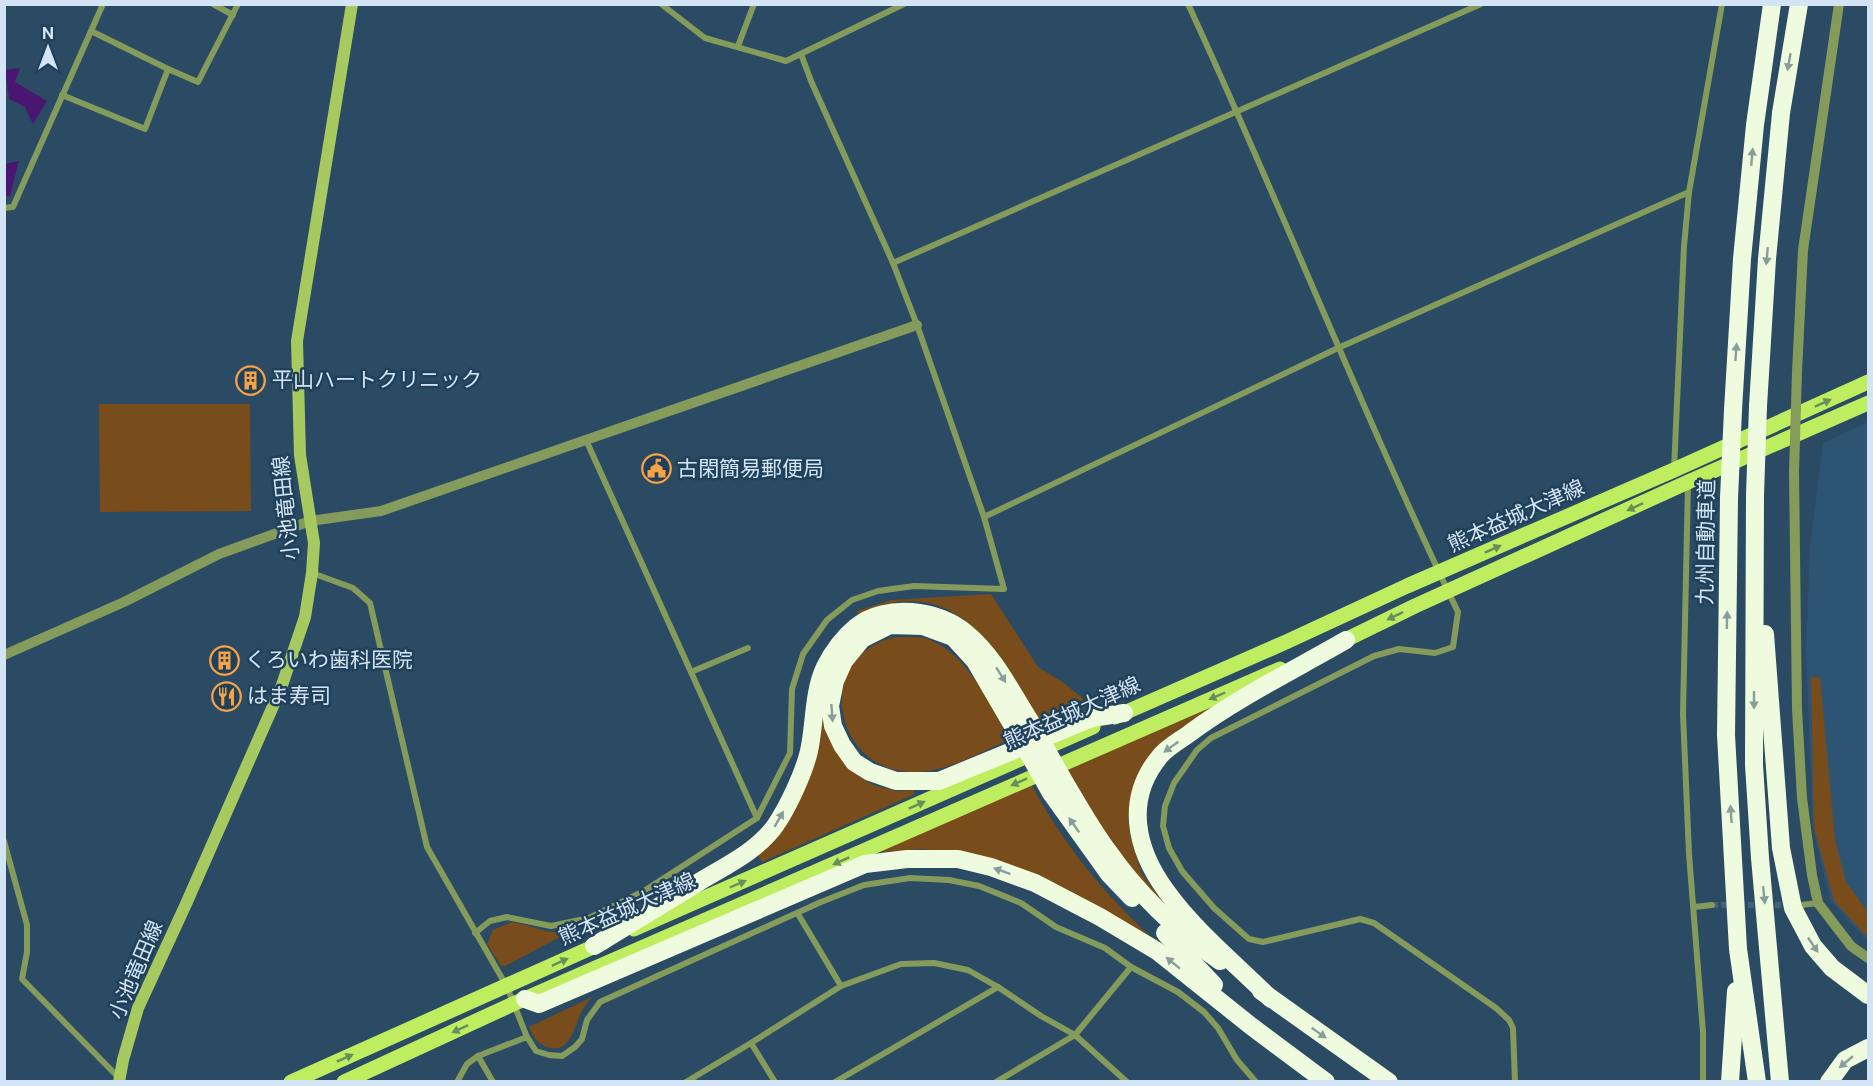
<svg xmlns="http://www.w3.org/2000/svg" width="1873" height="1086" font-family="'Public Sans','Noto Sans JP',sans-serif">
	<style>
		.built { fill: #2e5473 }
		.green { fill: #784c1b }
		.water { fill: #491771 }
		.lines { fill: none; stroke-linecap: round; stroke-linejoin: round }
		.minor-tunnel { stroke: #44617a; stroke-width: 6; stroke-dasharray: 6 3; stroke-linecap: butt }
		.minor { stroke: #849b5b; stroke-width: 6 }
		.tertiary { stroke: #849b5b; stroke-width: 10 }
		.secondary { stroke: #a6c960; stroke-width: 12 }
		.primary { stroke: #bfed60; stroke-width: 15 }
		.motorway { stroke: #effbde; stroke-width: 18 }
		.tertiary-bridge { stroke: #849b5b; stroke-width: 10 }
		.motorway-bridge { stroke: #effbde; stroke-width: 18 }
		.oneway { fill: #889e9c }
		.oneway2 { fill: #688e5c }
		.labels { text-anchor: middle; stroke-width: 5; stroke-linejoin: round; paint-order: stroke }
		.poi-label { font-size: 21px; fill: #d3e5f4; stroke: #214059; text-anchor: start }
		.street-label { font-size: 21px; fill: #d3e5f4; stroke: #214059 }
	</style>
	<rect width="100%" height="100%" fill="#2b4a64"/>
	<polygon class="built" points="1868,422 1868,942 1830,900 1813,828 1806,650 1810,546 1823,443"/>
	<g class="green">
		<polygon points="99,404 250,404 251,511 100,512"/>
		<path d="M991 594 1038 667 1064 683 1091 705 1039 728C1006 670 971 585 888 604 878 606 867 612 858 616L857 611 891 600Z"/>
		<path d="M909 637C915 637 922 637 928 639 966 652 992 706 1009 740 978 753 944 774 909 772 832 767 815 659 891 638 896 637 903 637 909 637Z"/>
		<polygon points="1811,677 1820,677 1835,840 1846,882 1868,912 1868,938 1834,901 1814,828"/>
		<polygon points="822,698 856,774 873,785 897,791 913,790 915,794 762,862 756,853 776,831"/>
		<polygon points="1215,705 1131,797 1128,819 1131,839 1142,874 1160,898 1193,932 1142,886 1059,769"/>
		<path d="M1030 782C1062 843 1106 897 1157 942L962 853 922 849 871 853Z"/>
		<path d="M512 922C536 926 553 939 577 928L505 966H501L487 944 493 930Z"/>
		<path d="M592 997C590 1000 584 1006 582 1011 574 1026 571 1055 547 1047 536 1043 533 1036 529 1027Z"/>
	</g>
	<g class="water">
		<polygon points="20,68 15,82 47,101 33,124 25,107 9,99 5,70"/>
		<polygon points="19,161 10,196 5,196 5,164"/>
	</g>
	<g class="lines">
		<polyline class="minor-tunnel" points="1712,905 1789,905"/>
		<g class="minor">
			<polyline points="213,4 233,15"/>
			<polyline points="661,4 705,38 786,61 904,4"/>
			<path d="M1188 4C1281 205 1362 412 1458 612L1453 647 1435 653 1399 649 1374 656 1231 728 1211 738 1197 750 1174 783 1165 806 1163 826 1169 848 1182 871 1214 908 1249 939 1263 942 1360 919 1374 923 1496 1008 1509 1020 1513 1028 1515 1082"/>
			<polyline points="91,31 168,69"/>
			<polyline points="738,46 754,4"/>
			<polyline points="62,95 145,129 168,69 198,82 238,4"/>
			<polyline points="4,208 13,207 20,191 103,4"/>
			<polyline points="893,263 1481,4"/>
			<polyline points="586,440 757,818"/>
			<polyline points="1674,470 1684,246 1689,192 1722,4"/>
			<polyline points="1688,483 1683,714 1689,854 1703,1032 1703,1082"/>
			<polyline points="984,517 1338,348 1689,192"/>
			<polyline points="312,573 353,588 370,603 427,847 507,987 527,1037"/>
			<polyline points="691,672 748,648"/>
			<polyline points="4,841 27,925 27,952 22,979 119,1078"/>
			<polyline points="1801,905 1818,903"/>
			<polyline points="1694,907 1712,905"/>
			<polyline points="798,914 841,986"/>
			<polyline points="475,933 490,921 507,917 551,926 589,918 644,891 757,818 790,753 792,689 803,654 827,620 852,600 878,591 914,586 1004,589 984,517 917,325 893,263 811,81 801,54"/>
			<polyline points="751,1043 775,1082"/>
			<polyline points="478,1056 493,1082"/>
			<polyline points="457,1082 467,1064 478,1056 527,1037 536,1051 549,1055 562,1056 575,1047 582,1039 587,1020 600,1002 821,902 864,885 910,878 949,880 979,886 1021,903 1056,927 1105,948 1131,967 1178,992 1204,1012 1218,1028 1237,1060 1256,1082"/>
			<polyline points="686,1082 751,1043 841,986 901,964 934,963 968,970 998,987 1041,1016 1075,1035 1127,1082"/>
			<polyline points="835,1082 998,987"/>
			<polyline points="996,1082 1075,1035 1131,967"/>
		</g>
		<g class="tertiary">
			<polyline points="1797,372 1803,250 1839,4"/>
			<polyline points="1794,472 1797,709 1802,798 1812,875 1818,903 1851,946 1868,958"/>
			<polyline points="4,655 124,602 219,554 310,521 381,511 917,325"/>
		</g>
		<polyline class="secondary" points="119,1082 123,1060 138,1008 186,904 281,688 305,617 312,573 314,543 300,455 297,341 352,4"/>
		<g class="primary">
			<polyline points="1335,645 1415,606 1688,482 1868,403"/>
			<polyline points="1115,717 1286,642 1407,586 1674,470 1868,382"/>
			<polyline points="634,929 1093,727"/>
			<polyline points="291,1082 604,942"/>
			<polyline points="344,1082 513,1004 1280,669"/>
		</g>
		<g class="motorway">
			<polyline points="1758,406 1767,259 1781,113 1799,4"/>
			<polyline points="1733,410 1742,259 1755,125 1772,4"/>
			<polyline points="1755,495 1754,765 1760,858 1780,1082"/>
			<polyline points="1729,498 1726,735 1738,949 1757,1082"/>
			<polyline points="1765,634 1781,848 1793,908 1813,946 1832,968 1868,995"/>
			<polyline points="1014,728 975,661 953,637 923,626 890,625 862,639 844,661 835,681 830,706 833,726 842,745 854,762 870,772 896,781 939,781 1092,718 1124,713"/>
			<path d="M1068 788C1081 809 1093 831 1108 851 1138 894 1177 931 1220 961"/>
			<polyline points="1051,793 1109,874 1132,898"/>
			<polyline points="1165,933 1214,985"/>
			<path d="M594 946C629 925 664 903 699 882 725 866 756 852 775 826 788 807 804 773 809 751 815 724 813 692 825 667 832 653 844 637 856 627 885 603 939 609 966 633 994 656 1011 691 1030 721"/>
			<polyline points="1261,991 1389,1082"/>
			<polyline points="525,999 539,1004 865,864 907,859 958,859 991,867 1035,883 1100,917 1157,951 1251,1026 1326,1082"/>
			<path d="M1271 999C1236 964 1196 932 1167 892 1135 849 1124 798 1161 755 1169 746 1181 740 1190 733 1239 697 1294 670 1346 640"/>
			<polyline points="1730,1082 1736,991"/>
			<polyline points="1829,1082 1845,1060 1868,1048"/>
		</g>
		<polyline class="tertiary-bridge" points="1794,472 1797,372"/>
		<g class="motorway-bridge">
			<polyline points="1755,495 1758,406"/>
			<polyline points="1729,498 1733,410"/>
			<polyline points="1030,721 1068,788"/>
			<polyline points="1014,728 1051,793"/>
		</g>
	</g>
	<defs><path id="oneway-solid" d="M-6-.8H1V-3.2L6.5 0L1 3.2V.8H-6Z" transform="scale(1.5)"/></defs>
	<g class="oneway">
		<use href="#oneway-solid" transform="translate(1789 62) rotate(100)"/>
		<use href="#oneway-solid" transform="translate(1752 157) rotate(-85)"/>
		<use href="#oneway-solid" transform="translate(1767 256) rotate(95)"/>
		<use href="#oneway-solid" transform="translate(1736 352) rotate(-86)"/>
		<use href="#oneway-solid" transform="translate(1727 620) rotate(-89)"/>
		<use href="#oneway-solid" transform="translate(1001 675) rotate(58)"/>
		<use href="#oneway-solid" transform="translate(1754 700) rotate(90)"/>
		<use href="#oneway-solid" transform="translate(832 713) rotate(86)"/>
		<use href="#oneway-solid" transform="translate(1171 747) rotate(144)"/>
		<use href="#oneway-solid" transform="translate(1731 814) rotate(-94)"/>
		<use href="#oneway-solid" transform="translate(779 819) rotate(-60)"/>
		<use href="#oneway-solid" transform="translate(1074 825) rotate(-125)"/>
		<use href="#oneway-solid" transform="translate(1002 871) rotate(-160)"/>
		<use href="#oneway-solid" transform="translate(1764 895) rotate(84)"/>
		<use href="#oneway-solid" transform="translate(1813 945) rotate(56)"/>
		<use href="#oneway-solid" transform="translate(1173 963) rotate(-141)"/>
		<use href="#oneway-solid" transform="translate(1319 1033) rotate(35)"/>
		<use href="#oneway-solid" transform="translate(1846 1062) rotate(140)"/>
	</g>
	<g class="oneway2">
		<use href="#oneway-solid" transform="translate(1823 403) rotate(-24)"/>
		<use href="#oneway-solid" transform="translate(1635 507) rotate(155)"/>
		<use href="#oneway-solid" transform="translate(1493 549) rotate(-24)"/>
		<use href="#oneway-solid" transform="translate(1395 616) rotate(154)"/>
		<use href="#oneway-solid" transform="translate(1217 696) rotate(157)"/>
		<use href="#oneway-solid" transform="translate(1019 782) rotate(156)"/>
		<use href="#oneway-solid" transform="translate(917 805) rotate(-24)"/>
		<use href="#oneway-solid" transform="translate(841 861) rotate(156)"/>
		<use href="#oneway-solid" transform="translate(738 884) rotate(-23)"/>
		<use href="#oneway-solid" transform="translate(560 962) rotate(-25)"/>
		<use href="#oneway-solid" transform="translate(460 1029) rotate(155)"/>
		<use href="#oneway-solid" transform="translate(345 1058) rotate(-24)"/>
	</g>
	<defs>
		<symbol id="building-ring" viewBox="-11 -11 22 22"><circle r="9.5" fill="#214059" stroke="#f6a247" stroke-width="1.5"/><path d="M-4-6H4V6H1V3H-1V6H-4ZM-2.5-4.3h1.7v1.8h-1.7ZM.8-4.3h1.7v1.8H.8ZM-2.5-1h1.7V.8h-1.7ZM.8-1h1.7V.8H.8Z" fill="#f6a247"/></symbol>
		<symbol id="civic-ring" viewBox="-11 -11 22 22"><circle r="9.5" fill="#214059" stroke="#f6a247" stroke-width="1.5"/><path d="M-.6-6.5H3V-4.5H.6V-3L4-1V1h2V6H-6V1h2V-1L-.6-3ZM-1.2 2.5V6h2.4V2.5Z" fill="#f6a247"/></symbol>
		<symbol id="restaurant-ring" viewBox="-11 -11 22 22"><circle r="9.5" fill="#214059" stroke="#f6a247" stroke-width="1.5"/><path d="M-5-6h1v4h1v-4h1v4h1v-4h1v5L-1.5 .5V6h-2V.5L-5-1ZM5-6V6H3V1.5H1.5Q1.5-4 5-6Z" fill="#f6a247"/></symbol>
	</defs>
	<g fill-rule="evenodd">
		<use href="#building-ring" x="234" y="364" width="33" height="33"/>
		<use href="#civic-ring" x="640" y="452" width="33" height="33"/>
		<use href="#building-ring" x="208" y="644" width="33" height="33"/>
		<use href="#restaurant-ring" x="210" y="680" width="33" height="33"/>
	</g>
	<g class="labels">
		<g class="poi-label">
			<text x="272" y="387">平山ハートクリニック</text>
			<text x="677" y="476">古閑簡易郵便局</text>
			<text x="245" y="667">くろいわ歯科医院</text>
			<text x="247" y="703">はま寿司</text>
		</g>
		<g class="street-label">
			<text transform="translate(286 508) rotate(-96)" y="7">小池竜田線</text>
			<text transform="translate(1516 516) rotate(-24)" y="7">熊本益城大津線</text>
			<text transform="translate(1706 542) rotate(-89)" y="7">九州自動車道</text>
			<text transform="translate(1072 713) rotate(-24)" y="7">熊本益城大津線</text>
			<text transform="translate(627 909) rotate(-24)" y="7">熊本益城大津線</text>
			<text transform="translate(136 970) rotate(-67)" y="7">小池竜田線</text>
		</g>
	</g>
	<rect width="1873" height="1086" fill="none" stroke="#d3e5f4" stroke-width="12"/>
	<g transform="translate(48 48)" stroke="#214059" stroke-width="4.5" paint-order="stroke">
	<path d="M0-4.5L10 22L0 15L-10 22Z" fill="#d3e5f4"/>
	<text y="-9" font-size="16" font-weight="bold" text-anchor="middle" fill="#d3e5f4">N</text>
	</g>
</svg>
